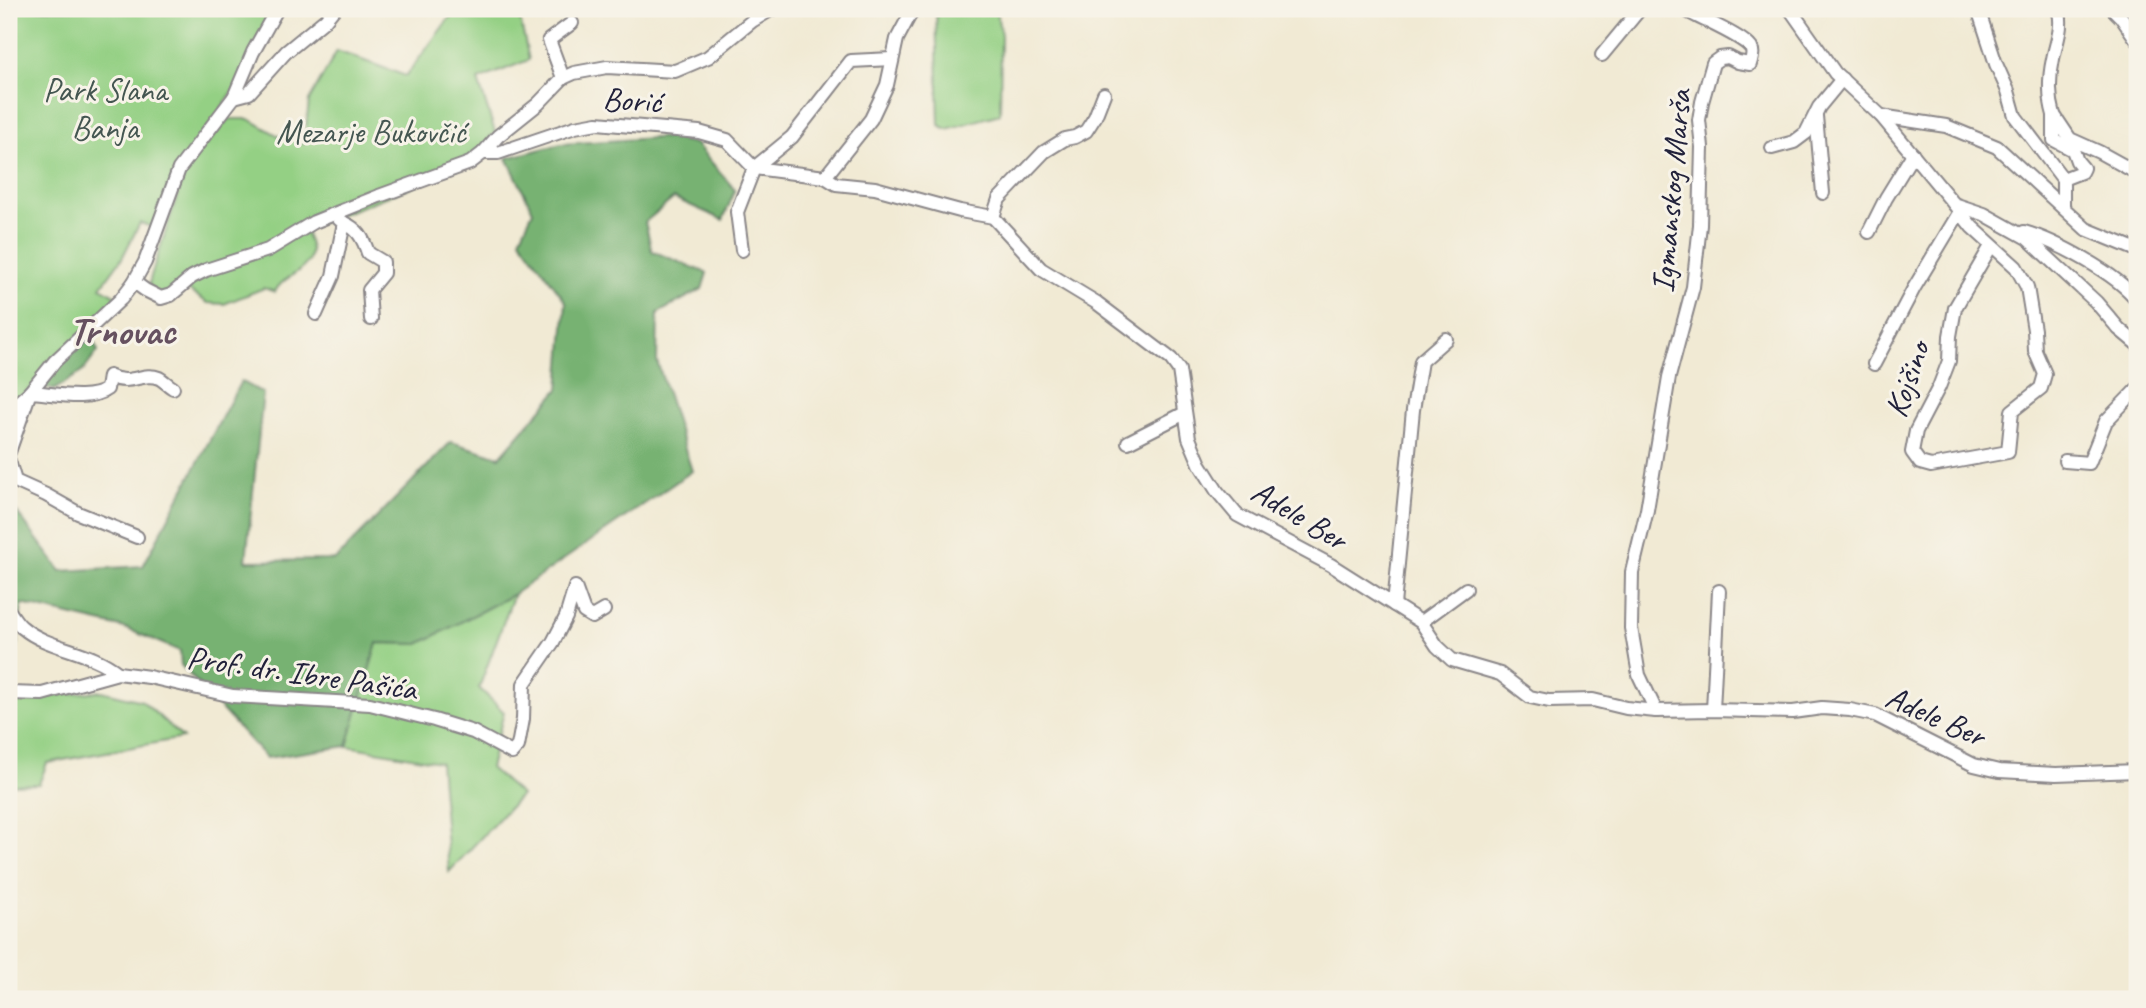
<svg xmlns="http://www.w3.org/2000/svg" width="2146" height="1008" font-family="Caveat,sans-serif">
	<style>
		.green { fill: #94d084; stroke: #5b7960; stroke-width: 2 }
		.forest { fill: #77b272; stroke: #4c6a56; stroke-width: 2 }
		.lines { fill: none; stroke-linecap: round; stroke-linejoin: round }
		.minor-casing { stroke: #8a8688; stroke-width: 16 }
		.minor { stroke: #fff; stroke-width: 12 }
		.labels { text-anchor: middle; stroke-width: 6; stroke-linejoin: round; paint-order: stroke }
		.park-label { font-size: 33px; fill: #445651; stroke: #f7f3e8 }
		.street-label { font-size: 33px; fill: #22223b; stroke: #f7f3e8 }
		.district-label { font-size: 40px; font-weight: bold; fill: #665160; stroke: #f7f3e8 }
	</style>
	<rect width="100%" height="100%" fill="#f7f3e8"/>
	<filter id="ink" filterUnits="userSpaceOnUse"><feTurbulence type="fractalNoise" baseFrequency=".0143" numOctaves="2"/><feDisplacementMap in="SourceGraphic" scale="14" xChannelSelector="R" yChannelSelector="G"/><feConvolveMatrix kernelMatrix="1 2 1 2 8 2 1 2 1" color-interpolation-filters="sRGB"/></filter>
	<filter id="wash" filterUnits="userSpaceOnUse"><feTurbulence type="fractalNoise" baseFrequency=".00686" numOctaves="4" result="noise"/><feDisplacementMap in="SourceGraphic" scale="28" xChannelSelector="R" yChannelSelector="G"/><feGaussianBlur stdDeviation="1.57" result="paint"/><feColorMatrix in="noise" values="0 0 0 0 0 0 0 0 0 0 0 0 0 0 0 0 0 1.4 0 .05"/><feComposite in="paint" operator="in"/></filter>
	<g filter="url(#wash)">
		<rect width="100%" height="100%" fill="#f1ead4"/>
		<g class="green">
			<polygon points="9,9 264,9 268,15 245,74 194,148 158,229 140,223 122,258 101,287 121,299 9,410"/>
			<path d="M456 9H518L529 60 478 80 495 132 470 163 305 229C306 235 311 245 311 251 310 273 282 275 275 292L264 288 224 304 208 303 182 286 171 295 155 293 149 285 151 276 184 175 197 154 229 119H249L279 136 304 144 309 101 337 51 406 76Z"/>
			<polygon points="936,9 996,9 1001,35 1000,114 947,129 939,125"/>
			<polygon points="514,594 479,688 504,712 490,768 521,795 449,872 440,762 347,746 377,643 419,644"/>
			<polygon points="102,691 142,701 183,738 47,763 39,784 9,785 9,719 11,699"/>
		</g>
		<g class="forest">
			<polygon points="668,137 696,144 735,190 723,220 674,198 645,222 652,251 707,273 702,289 658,313 657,361 692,471 514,594 419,644 377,643 347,746 266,758 181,665 180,651 125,628 22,604 9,716 9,502 61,571 143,566 241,381 263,393 246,561 335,560 451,442 500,457 559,389 566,302 520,239 533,211 507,158 561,144"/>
			<polygon points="91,334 98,351 83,371 54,390 41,385"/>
		</g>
	</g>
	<g filter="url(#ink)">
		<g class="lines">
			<defs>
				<g id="minor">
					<polyline points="1790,9 1835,73 1881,116 1954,204 1972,227 2016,267 2027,287 2034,330 2035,351 2045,374 2041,388 2012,411 2008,452 1931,466 1920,463 1912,452 1916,431 1939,387 1949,361 1950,336 1955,308 1991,246"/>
					<polyline points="2113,9 2121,17 2137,40"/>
					<polyline points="1979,12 1996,64 2008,91 2015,116 2063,179"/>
					<polyline points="1602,55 1640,9"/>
					<polyline points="563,78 549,40 572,23"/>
					<polyline points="234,97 249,93 286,52 325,20 334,9"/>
					<path d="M2054 115C2049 98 2049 77 2053 59 2056 42 2064 26 2058 9"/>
					<polyline points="1816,116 1823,193"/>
					<polyline points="1881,116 1946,126 1997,147 2086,229 2137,250"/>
					<polyline points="1772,148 1794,142 1806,133 1819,107 1842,79"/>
					<polyline points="483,153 498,136 538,104 563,78 574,73 607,67 675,71 708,57 752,21 772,9"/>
					<polyline points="825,177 871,119 887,85 897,39 913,9"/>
					<polyline points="1954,204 1984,214 2027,238 2096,302 2119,329 2137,344"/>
					<polyline points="2063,207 2063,179 2081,172 2083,168 2077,161 2073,150 2054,140 2054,115 2070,139 2099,152 2137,173"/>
					<polyline points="993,217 999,199 1044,152 1065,139 1075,137 1086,131 1095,117 1104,94"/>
					<path d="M344 223C358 229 363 238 368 253L383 262V273L369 290 371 319"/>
					<polyline points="1869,232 1886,198 1913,154"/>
					<path d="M2024 232C2056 241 2117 274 2137 300"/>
					<polyline points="742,250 737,212 754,168 792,137 851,61 892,59"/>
					<polyline points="134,282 145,290 161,298 171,295 192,277 206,270 268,250 314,222 379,196 470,163 483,153 498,153 575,127 597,123 699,132 727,140 754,168 825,177 836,184 875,188 960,211 993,217 1041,269 1097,303 1171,359 1179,370 1189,438 1200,464 1217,491 1237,515 1331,565 1421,622 1437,646 1452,660 1500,674 1530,697 1549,701 1593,700 1626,708 1656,711 1713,710 1793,712 1822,708 1850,710 1875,715 1974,765 1999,771 2056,774 2137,771"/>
					<polyline points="316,314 333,276 344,223 339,219"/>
					<polyline points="1874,364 1914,288 1959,213"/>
					<polyline points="9,410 30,392 55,361 121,299 134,282 145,262 179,169 234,97 253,52 277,9"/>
					<polyline points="1128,442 1185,413"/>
					<path d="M9 452 30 392C52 393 90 402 107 389L109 376C131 387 142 371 159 378 163 380 168 385 173 388"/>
					<polyline points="9,461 15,481 46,495 78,513 137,537"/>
					<polyline points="2065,461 2089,463 2106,421 2137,389"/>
					<polyline points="1394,605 1413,410 1421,361 1446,339"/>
					<path d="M9 611C13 616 17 624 23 628 48 649 90 650 118 673"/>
					<polyline points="1421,622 1466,589"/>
					<polyline points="9,693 42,694 118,673 149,677 233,696 370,704 434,720 473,732 512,753 518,746 523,719 524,684 553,642 566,617 575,587 584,612 592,617 604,610"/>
					<polyline points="1713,710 1719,591"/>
					<path d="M1656 711 1639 675 1631 628 1632 572 1647 510 1669 377 1693 287 1700 225 1702 147 1699 120 1702 102 1713 63 1720 58 1728 57 1738 62 1750 64C1752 59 1754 53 1751 48 1742 35 1699 19 1684 9"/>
				</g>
			</defs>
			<use href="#minor" class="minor-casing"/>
			<use href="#minor" class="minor"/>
		</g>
	</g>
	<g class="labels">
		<g class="park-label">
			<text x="105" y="101">Park Slana<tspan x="105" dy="38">Banja</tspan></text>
			<text x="371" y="143">Mezarje Bukovčić</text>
		</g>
		<g class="street-label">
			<text transform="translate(632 99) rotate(3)" y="12">Borić</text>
			<text transform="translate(1670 191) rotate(-85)" y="12">Igmanskog Marša</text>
			<text transform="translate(1906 379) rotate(-71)" y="12">Kojšino</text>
			<text transform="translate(1300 514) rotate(31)" y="12">Adele Ber</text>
			<text transform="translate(302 672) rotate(8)" y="12">Prof. dr. Ibre Pašića</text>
			<text transform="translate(1936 715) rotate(24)" y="12">Adele Ber</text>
		</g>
		<g class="district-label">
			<text x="122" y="344">Trnovac</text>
		</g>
	</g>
	<rect width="2146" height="1008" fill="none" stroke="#f7f3e8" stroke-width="35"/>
</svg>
